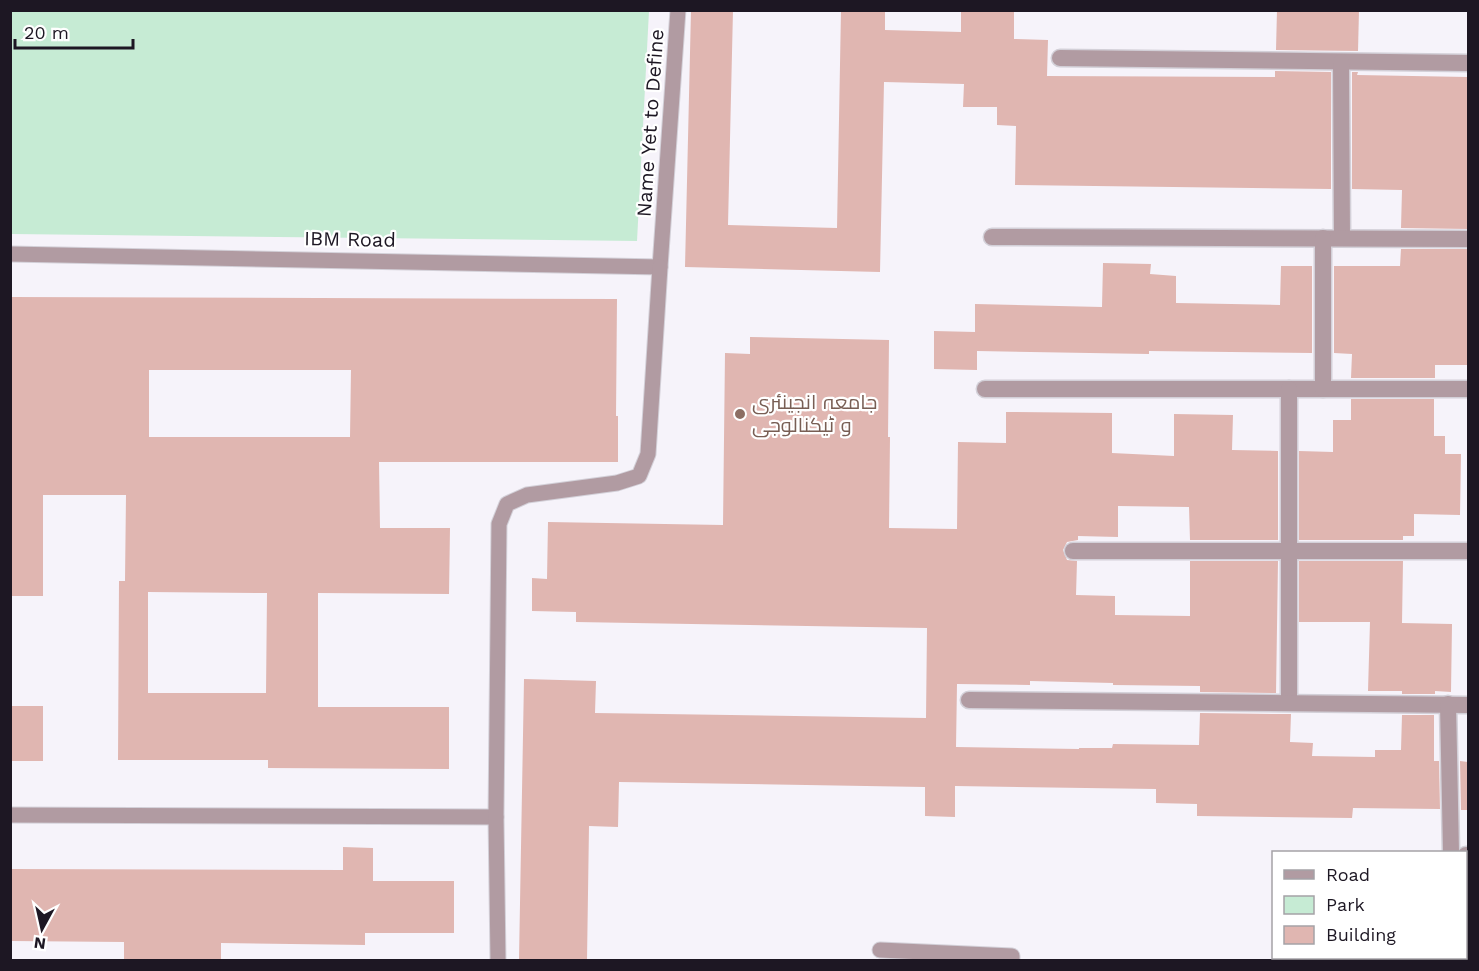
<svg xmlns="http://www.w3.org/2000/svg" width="1479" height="971" font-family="'Work Sans',Cairo,sans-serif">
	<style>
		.green { fill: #c6ebd4 }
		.building { fill: #e0b6b1; fill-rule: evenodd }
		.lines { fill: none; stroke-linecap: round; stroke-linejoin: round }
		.service-casing { stroke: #d3d0d8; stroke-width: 17 }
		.minor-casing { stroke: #d3d0d8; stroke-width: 19 }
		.service { stroke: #b19ba2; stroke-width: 15 }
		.minor { stroke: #b19ba2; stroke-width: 16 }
		.education-dot { fill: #8d6e63; stroke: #fff; stroke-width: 2 }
		.labels { text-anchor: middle; stroke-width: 4.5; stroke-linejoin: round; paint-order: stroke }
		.street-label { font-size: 20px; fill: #1d1723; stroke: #fff }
		.education-label { font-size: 20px; fill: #785e54; stroke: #fff; text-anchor: start }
	</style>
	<rect width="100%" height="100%" fill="#f6f3fa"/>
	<polygon class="green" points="11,10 649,11 637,241 11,234"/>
	<g class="building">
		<polygon points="691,10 733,10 728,225 837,228 841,10 885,10 885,30 961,32 961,10 1014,10 1014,39 1048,40 1047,76 1275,77 1275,71 1331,72 1331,189 1015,185 1016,126 997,125 997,107 963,107 964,84 884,82 880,272 685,267"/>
		<polygon points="1277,10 1359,10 1358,51 1276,50"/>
		<polygon points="1352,72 1358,72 1357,75 1468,77 1468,229 1401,228 1402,190 1352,189"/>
		<polygon points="1401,249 1468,249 1468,365 1435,365 1435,378 1351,378 1352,354 1334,353 1334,266 1400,266"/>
		<polygon points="1103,263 1151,264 1150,274 1176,276 1176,303 1280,305 1281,266 1312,266 1312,353 1149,351 1149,354 977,351 977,370 934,369 934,331 975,332 975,304 1102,307"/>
		<path d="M10 297 617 299 616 416H618V462H379L380 528H450L449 594 318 593V707H449V769L268 768V760H118L119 581H125L126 495H43V596H10ZM149 370H351L350 437H149ZM148 592 267 593 266 693H148Z"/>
		<polygon points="750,337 889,340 888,437 890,437 889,528 957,529 958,442 1006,443 1006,412 1112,413 1112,453 1174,456 1174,414 1233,415 1232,450 1278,451 1278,540 1190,540 1189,507 1118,506 1118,537 1078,536 1078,540 1067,542 1063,550 1067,560 1077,561 1076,595 1115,596 1115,615 1190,616 1190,561 1278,561 1276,693 1200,692 1200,686 1113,685 1113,683 1030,681 1030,685 957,684 956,747 1079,749 1079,748 1112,748 1113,744 1199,745 1200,713 1276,714 1291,714 1290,742 1313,743 1312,756 1375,757 1375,750 1401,750 1402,715 1434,715 1434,761 1439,761 1440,809 1353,808 1352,818 1197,816 1197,804 1156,803 1156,789 955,786 955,817 925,816 925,787 619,782 618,827 589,826 587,960 519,960 524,679 596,681 595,713 926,718 927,628 576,622 576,612 532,611 532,578 547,579 548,522 723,525 725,353 750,354"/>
		<polygon points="1351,399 1434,399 1434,436 1445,436 1445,454 1461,454 1460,515 1414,514 1414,536 1403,536 1403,540 1299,540 1299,451 1333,452 1333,420 1351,420"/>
		<polygon points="1299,561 1403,561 1402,623 1452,624 1451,692 1435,691 1435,694 1402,694 1402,691 1368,691 1370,622 1299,622"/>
		<rect x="10" y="706" width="33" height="55"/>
		<polygon points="1460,761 1468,762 1468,810 1461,810"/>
		<polygon points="343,847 373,848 373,881 454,881 454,933 365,933 365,945 221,943 221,960 124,960 124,942 11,941 11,869 343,870"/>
	</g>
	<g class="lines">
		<defs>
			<g id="service">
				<polyline points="10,254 660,267 678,10"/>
				<polyline points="10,815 496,817"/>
				<polyline points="880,950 1012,956 1012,960"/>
				<polyline points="498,960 496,817 499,524 507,504 527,495 617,483 639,476 648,454 660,267"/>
			</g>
			<g id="minor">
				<polyline points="1060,58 1468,63"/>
				<polyline points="1341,62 1342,238"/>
				<polyline points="992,237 1468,239"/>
				<polyline points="985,389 1468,389"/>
				<polyline points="1289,389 1289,702"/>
				<polyline points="1323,389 1323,238"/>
				<polyline points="1073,551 1468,551"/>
				<polyline points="969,700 1468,705"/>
				<polyline points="1448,704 1451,852"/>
				<polyline points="1466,855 1468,855"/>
				<polyline points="1285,960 1285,958"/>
			</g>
		</defs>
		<use href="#service" class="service-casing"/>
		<use href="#minor" class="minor-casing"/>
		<use href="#service" class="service"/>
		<use href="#minor" class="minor"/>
	</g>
	<circle class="education-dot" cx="740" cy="414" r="6"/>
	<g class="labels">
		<g class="street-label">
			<text transform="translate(650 123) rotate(-86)" y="7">Name Yet to Define</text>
			<text transform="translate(350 239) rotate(1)" y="7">IBM Road</text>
		</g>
		<g class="education-label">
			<text x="752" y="409">جامعہ انجینئری<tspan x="752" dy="23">و ٹیکنالوجی</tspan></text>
		</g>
	</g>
	<rect width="1479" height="971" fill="none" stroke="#1d1723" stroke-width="24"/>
	<rect x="1272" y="851" width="195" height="108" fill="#ffffff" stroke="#a5a2a7" stroke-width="1.5"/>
	<rect x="1284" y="870" width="30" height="9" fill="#b19ba2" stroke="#a5a2a7" stroke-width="1.5"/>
	<text x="1326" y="881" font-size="18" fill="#1d1723">Road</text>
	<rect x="1284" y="896" width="30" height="18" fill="#c6ebd4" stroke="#a5a2a7" stroke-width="1.5"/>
	<text x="1326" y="911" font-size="18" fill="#1d1723">Park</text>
	<rect x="1284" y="926" width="30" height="18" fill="#e0b6b1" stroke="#a5a2a7" stroke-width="1.5"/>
	<text x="1326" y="941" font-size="18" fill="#1d1723">Building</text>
	<g transform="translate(42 929) rotate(188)" stroke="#ffffff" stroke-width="4.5" paint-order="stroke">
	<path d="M0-4.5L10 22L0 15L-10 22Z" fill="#1d1723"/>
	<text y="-9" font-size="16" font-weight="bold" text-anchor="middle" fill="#1d1723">N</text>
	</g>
	<path d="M15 39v9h118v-9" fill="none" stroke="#1d1723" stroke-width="3"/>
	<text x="24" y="39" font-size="18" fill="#1d1723" stroke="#ffffff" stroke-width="4.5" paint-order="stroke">20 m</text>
</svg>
